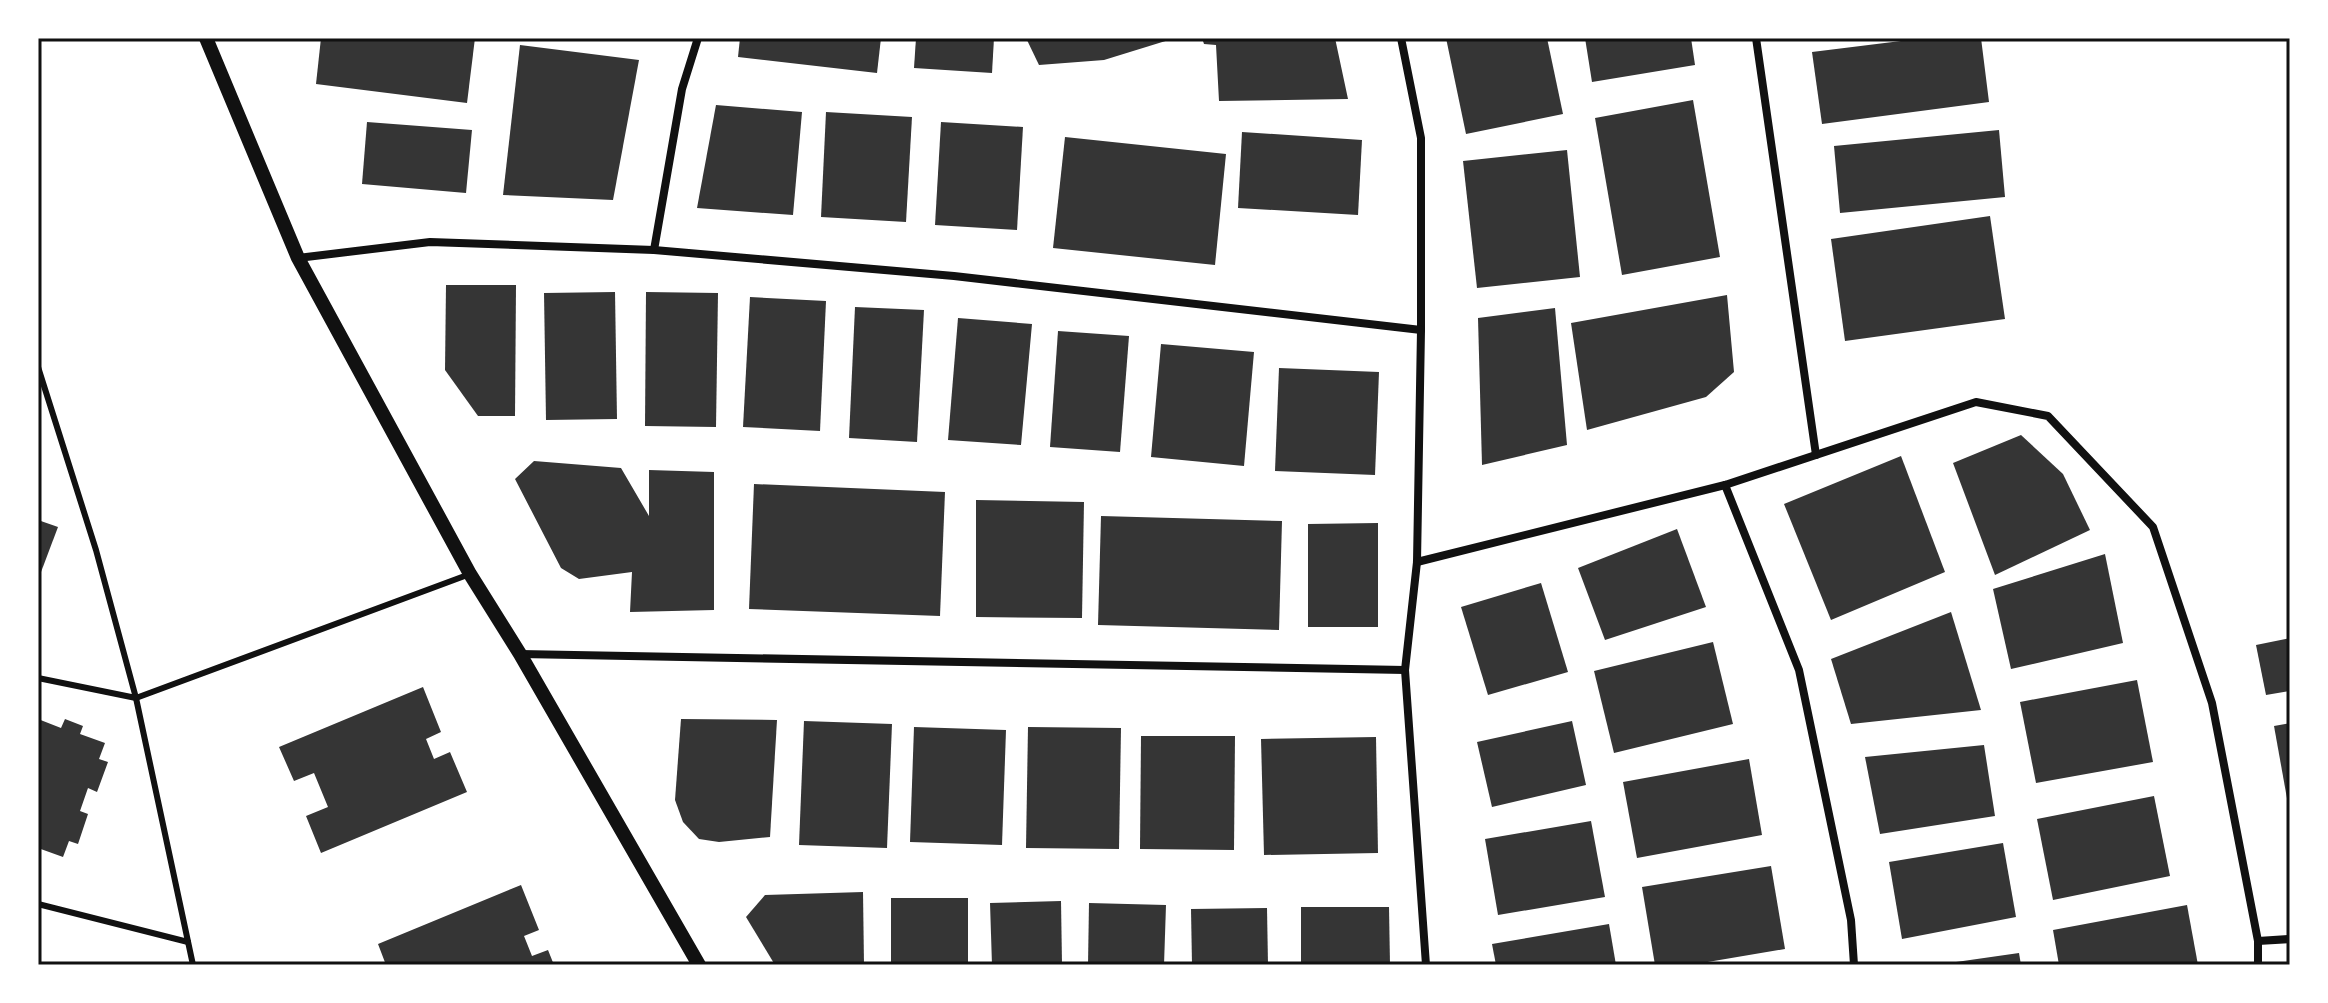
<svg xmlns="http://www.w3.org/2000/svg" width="2328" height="1003" font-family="Poppins,sans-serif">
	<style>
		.building { fill: #353535 }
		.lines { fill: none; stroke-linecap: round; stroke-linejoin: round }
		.service { stroke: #111; stroke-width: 6 }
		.minor { stroke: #111; stroke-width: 8 }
		.tertiary { stroke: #111; stroke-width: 14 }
		.neatline { fill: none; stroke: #111; stroke-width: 3 }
	</style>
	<rect width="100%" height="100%" fill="#fff"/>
	<g class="building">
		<polygon points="321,38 475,38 467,103 316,84"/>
		<polygon points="740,38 881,38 877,73 738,57"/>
		<polygon points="916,38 994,38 992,73 914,68"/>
		<polygon points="1026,38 1172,38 1172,39 1104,60 1039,65"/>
		<polygon points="1202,38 1335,38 1348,99 1219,101 1216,45 1204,44"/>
		<polygon points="1446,38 1547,38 1563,114 1466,134"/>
		<polygon points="1585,38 1691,38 1695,65 1592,82"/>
		<polygon points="1925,38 1981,38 1989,102 1822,124 1812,52"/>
		<polygon points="520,45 639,60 613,200 503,195"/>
		<polygon points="1693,100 1720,257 1622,275 1595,118"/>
		<polygon points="716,105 802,112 793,215 697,208"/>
		<polygon points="826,112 912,117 906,222 821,217"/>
		<polygon points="367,122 472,130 466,193 362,184"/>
		<polygon points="941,122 1023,127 1017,230 935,225"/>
		<polygon points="1999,130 2005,197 1840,213 1834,146"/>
		<polygon points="1242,132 1362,140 1358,215 1238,208"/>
		<polygon points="1065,137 1226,154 1215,265 1053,248"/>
		<polygon points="1567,150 1580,277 1477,288 1463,161"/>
		<polygon points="1990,216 2005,319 1845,341 1831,239"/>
		<polygon points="446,285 516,285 515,416 478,416 445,370"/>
		<polygon points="615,292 617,419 546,420 544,293"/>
		<polygon points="646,292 718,293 716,427 645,426"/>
		<polygon points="1727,295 1734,372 1706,397 1587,430 1571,323"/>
		<polygon points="750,297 826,301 820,431 743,427"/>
		<polygon points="855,307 924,310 917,442 849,438"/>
		<polygon points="1555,308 1567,445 1482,465 1478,318"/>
		<polygon points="958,318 1032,324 1021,445 948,440"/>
		<polygon points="1058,331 1129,336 1120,452 1050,447"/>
		<polygon points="1161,344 1254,352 1244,466 1151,457"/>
		<polygon points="1279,368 1379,372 1375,475 1275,471"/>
		<polygon points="2021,435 2063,474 2090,530 1995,575 1953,463"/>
		<polygon points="1901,456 1945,572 1831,620 1784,504"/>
		<polygon points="534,461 621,468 649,516 649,470 714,472 714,610 630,612 632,572 579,579 561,568 515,479"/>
		<polygon points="754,484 945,492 940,616 749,609"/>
		<polygon points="976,500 1084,502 1082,618 976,617"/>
		<polygon points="1101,516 1282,521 1279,630 1098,625"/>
		<polygon points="38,520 58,527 38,580"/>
		<polygon points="1378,523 1378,627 1308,627 1308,524"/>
		<polygon points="1677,529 1706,607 1605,640 1578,568"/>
		<polygon points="2105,554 2123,643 2011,669 1993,589"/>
		<polygon points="1541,583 1568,672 1488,695 1461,607"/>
		<polygon points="1951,612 1981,710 1851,724 1831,659"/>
		<polygon points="2290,638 2290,691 2266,695 2256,645"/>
		<polygon points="1713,642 1733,724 1614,753 1594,671"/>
		<polygon points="2137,680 2153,762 2036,783 2020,702"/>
		<polygon points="423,687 441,732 426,739 434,759 450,752 467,792 321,853 306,816 328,807 314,773 294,781 279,747"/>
		<polygon points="38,719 61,728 65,719 83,726 80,734 105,743 99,759 108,762 97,792 88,788 80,811 88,814 78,844 69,841 63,857 38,848"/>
		<polygon points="681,719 777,720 770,837 719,842 699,839 683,822 675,800"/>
		<polygon points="804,721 892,724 887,848 799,845"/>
		<polygon points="1572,721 1586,785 1492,807 1477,742"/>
		<polygon points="2290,723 2290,804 2288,804 2274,726"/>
		<polygon points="914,727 1006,730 1002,845 910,842"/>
		<polygon points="1028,727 1121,728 1119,849 1026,848"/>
		<polygon points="1141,736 1235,736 1234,850 1140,849"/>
		<polygon points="1376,737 1378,853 1264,855 1261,739"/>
		<polygon points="1984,745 1995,816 1880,834 1865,757"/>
		<polygon points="1749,759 1762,835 1637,858 1623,782"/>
		<polygon points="2154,796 2170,876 2053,900 2037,819"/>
		<polygon points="1591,821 1605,897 1498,915 1485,839"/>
		<polygon points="2003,843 2016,917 1902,939 1889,862"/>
		<polygon points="1771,866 1785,949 1690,965 1655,965 1642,887"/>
		<polygon points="521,885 539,930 524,936 532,956 548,950 554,965 386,965 378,944"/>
		<polygon points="863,892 864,965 775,965 746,917 765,895"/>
		<rect x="891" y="898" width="77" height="67"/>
		<polygon points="1061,901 1062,965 992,965 990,903"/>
		<polygon points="1089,903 1166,905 1164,965 1088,965"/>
		<polygon points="2187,905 2198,965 2059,965 2053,930"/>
		<polygon points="1301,907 1389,907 1390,965 1301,965"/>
		<polygon points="1267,908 1268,965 1192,965 1191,909"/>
		<polygon points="1609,924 1616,965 1496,965 1492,944"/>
		<polygon points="2019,953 2021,965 1949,965 1949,963"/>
	</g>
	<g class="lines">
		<g class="service">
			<polyline points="38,367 96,550 136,698 193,965"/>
			<polyline points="38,678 136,698 470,574"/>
			<polyline points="38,904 188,942"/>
		</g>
		<g class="minor">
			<polyline points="1401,38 1421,138 1421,330 1417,562 1405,670 1426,965"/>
			<polyline points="1756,38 1816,455"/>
			<polyline points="654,250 682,89 698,38"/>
			<polyline points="298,258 430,242 654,250 954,276 1421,330"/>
			<polyline points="1725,485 1799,670 1851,920 1854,965"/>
			<polyline points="1417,562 1725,485 1976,402 2048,416 2153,527 2212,703 2258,941 2258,965"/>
			<polyline points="520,654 1405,670"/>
			<polyline points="2258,941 2290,939"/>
		</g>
		<polyline class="tertiary" points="206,38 298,258 470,574 520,654 699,965"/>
	</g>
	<rect width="2328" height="1003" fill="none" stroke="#ffffff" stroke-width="80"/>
	<rect x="40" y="40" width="2248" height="923" class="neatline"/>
</svg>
